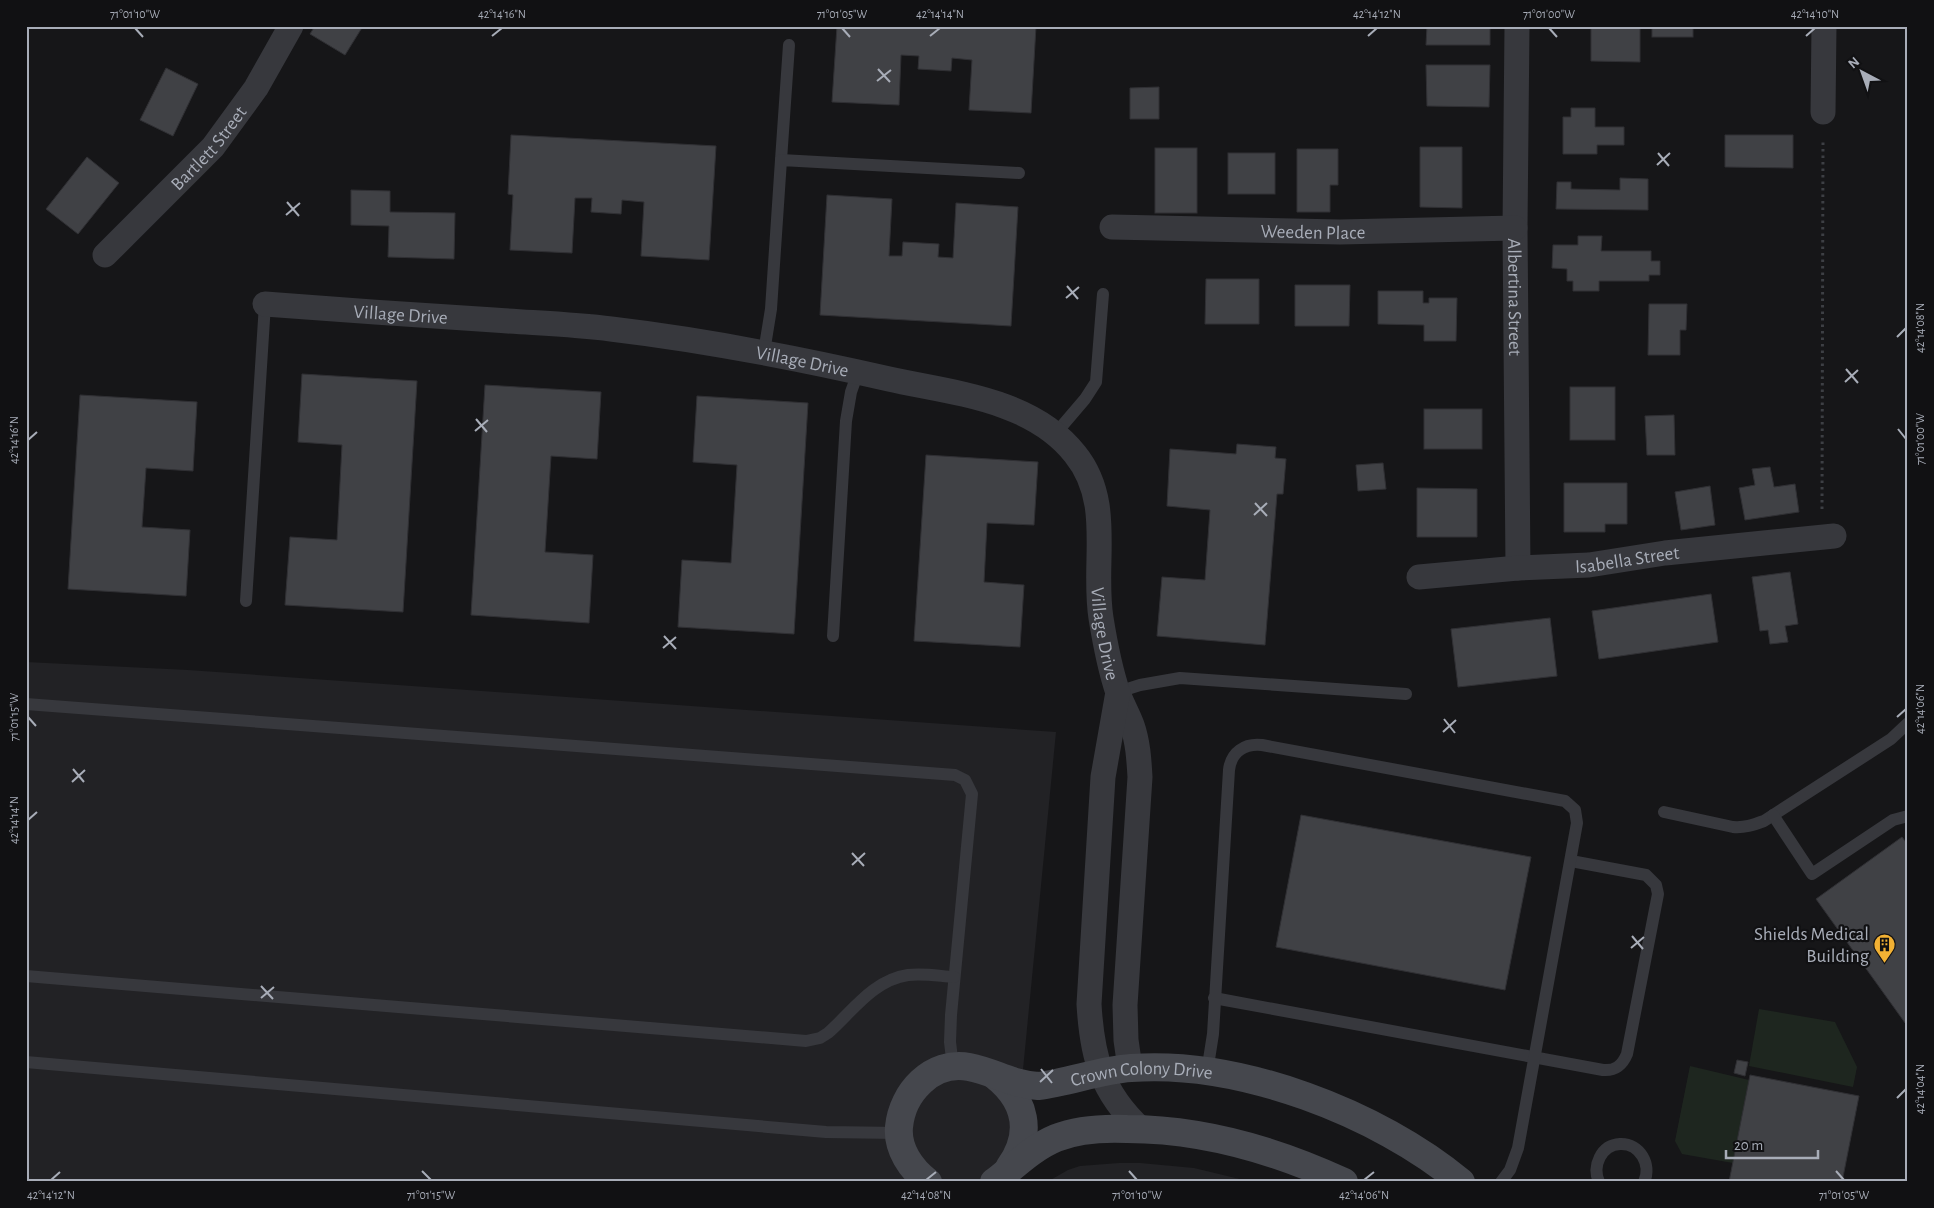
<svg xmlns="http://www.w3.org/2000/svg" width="1934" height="1208" font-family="'Alegreya Sans',sans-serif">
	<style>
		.built { fill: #222225 }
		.green { fill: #1e261f }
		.building { fill: #404145; stroke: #303034 }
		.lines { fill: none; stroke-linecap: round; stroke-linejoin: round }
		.path { stroke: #3d3f44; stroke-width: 3; stroke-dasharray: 2.5 4; stroke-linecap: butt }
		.lane { stroke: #37383d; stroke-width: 12 }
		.street { stroke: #37383d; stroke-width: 25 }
		.secondary { stroke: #45474d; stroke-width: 28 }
		.ticks { fill: none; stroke: #a8adb8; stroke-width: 2 }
		.labels { text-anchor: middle; stroke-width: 4.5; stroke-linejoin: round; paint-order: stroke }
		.street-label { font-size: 19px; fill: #a8adb8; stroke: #111113 }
		.poi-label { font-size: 19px; fill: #a8adb8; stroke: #111113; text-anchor: end }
		.neatline { fill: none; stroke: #a8adb8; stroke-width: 2 }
		.ticks-label { font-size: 12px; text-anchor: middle; fill: #a8adb8 }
	</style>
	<rect width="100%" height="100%" fill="#161618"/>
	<g class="built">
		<polygon points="26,662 188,670 1056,732 1012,1182 26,1182"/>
		<polygon points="1119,1163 1140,1163 1194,1168 1252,1182 1047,1182 1068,1170 1080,1166"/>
	</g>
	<g class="green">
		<polygon points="1759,1009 1835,1022 1857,1067 1853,1087 1749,1066"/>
		<polygon points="1690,1066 1749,1080 1733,1163 1682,1154 1675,1141"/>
	</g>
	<g class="building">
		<polygon points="315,26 363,26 345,55 310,34"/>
		<polygon points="837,26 1036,26 1031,113 969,110 972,60 952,58 951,71 918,69 919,56 901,55 899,105 832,102"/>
		<polygon points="1427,26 1490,26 1490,45 1426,45"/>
		<polygon points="1591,26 1640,26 1640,62 1591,61"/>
		<rect x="1652" y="26" width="41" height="11"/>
		<polygon points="1426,65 1490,65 1489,107 1427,106"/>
		<polygon points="166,68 198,84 173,136 140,120"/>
		<polygon points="1159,87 1159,119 1130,119 1130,88"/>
		<polygon points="1571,108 1595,108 1595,127 1624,127 1624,145 1597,145 1597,154 1563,154 1563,117 1571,117"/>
		<polygon points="511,135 716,146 709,260 641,256 644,202 622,200 621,214 591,212 592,198 575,198 572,253 510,250 513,195 508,194"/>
		<polygon points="1725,135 1793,135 1793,168 1725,167"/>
		<polygon points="1420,147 1462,147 1462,208 1420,207"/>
		<rect x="1155" y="148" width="42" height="65"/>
		<polygon points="1297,149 1338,149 1338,185 1330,185 1330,212 1297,212"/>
		<rect x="1228" y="153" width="47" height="41"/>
		<polygon points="87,157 119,183 78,234 46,209"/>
		<polygon points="1620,178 1648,179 1648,210 1556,209 1557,182 1571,182 1571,189 1620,190"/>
		<polygon points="351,190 390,191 390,212 455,213 454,259 388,257 389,226 351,225"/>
		<polygon points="827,195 892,199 889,256 902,256 903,242 939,244 938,257 953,258 956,203 1018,207 1011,326 820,315"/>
		<polygon points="1578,236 1602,236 1601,251 1651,251 1651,261 1660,261 1660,275 1649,275 1649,281 1599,281 1599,291 1573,291 1573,281 1567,281 1567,269 1552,268 1553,245 1578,245"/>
		<polygon points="1206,279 1259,279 1259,324 1205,324"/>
		<polygon points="1295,285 1350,285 1349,326 1295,326"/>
		<polygon points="1378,291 1423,291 1423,303 1429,303 1429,298 1457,298 1456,341 1424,341 1424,325 1378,324"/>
		<polygon points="1649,304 1687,304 1686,330 1680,330 1680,355 1648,355"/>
		<polygon points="302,374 417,381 403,612 285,605 290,537 337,540 342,445 298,442"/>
		<polygon points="485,385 601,392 597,459 551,456 545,552 593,555 589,623 471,615"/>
		<rect x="1570" y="387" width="45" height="53"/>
		<polygon points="80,395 197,402 193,471 146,468 142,527 190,530 186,596 68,589"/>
		<polygon points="697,396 808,403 794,634 678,627 682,560 731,563 737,465 693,462"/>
		<rect x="1424" y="409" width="58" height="40"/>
		<polygon points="1674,415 1675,455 1647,455 1645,416"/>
		<polygon points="1237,444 1276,447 1275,458 1286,459 1283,494 1277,494 1265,645 1157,636 1162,577 1205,580 1210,510 1167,506 1170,449 1236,454"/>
		<polygon points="926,455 1038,462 1034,525 987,523 984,582 1024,585 1020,647 914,641"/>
		<polygon points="1383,463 1386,489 1358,491 1356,465"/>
		<polygon points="1770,467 1774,487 1795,484 1799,512 1745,520 1739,488 1755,485 1752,469"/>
		<polygon points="1564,483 1627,483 1627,524 1605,524 1605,532 1564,532"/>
		<polygon points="1710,486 1715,525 1681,530 1675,492"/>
		<polygon points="1417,488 1477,489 1477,537 1417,537"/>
		<polygon points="1790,572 1798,624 1785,626 1788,642 1770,644 1768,630 1760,631 1752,577"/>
		<polygon points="1711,594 1718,642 1599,659 1592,611"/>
		<polygon points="1550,618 1557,676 1458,687 1451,629"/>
		<polygon points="1301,815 1531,857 1505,990 1276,947"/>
		<polygon points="1902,837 1908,845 1908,1027 1816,899"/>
		<polygon points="1737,1060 1748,1062 1745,1076 1734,1073"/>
		<polygon points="1750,1075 1859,1096 1842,1182 1729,1182"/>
	</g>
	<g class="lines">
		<polyline class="path" points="1822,509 1823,140"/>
		<g class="lane">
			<polyline points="781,160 789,45"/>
			<polyline points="764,352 771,309 781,160 1019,173"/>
			<polyline points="1056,433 1085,399 1096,382 1103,294"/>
			<polyline points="246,601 265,304"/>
			<polyline points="833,636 846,421 851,392 858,372"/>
			<polyline points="1118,692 1140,685 1180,678 1406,694"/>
			<polyline points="26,704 955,775 965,780 972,794 951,1015 950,1042 953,1067"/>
			<path d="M1664 812 1733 827C1744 828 1753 825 1764 821L1891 739 1908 723"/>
			<polyline points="1773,815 1812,874 1893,820 1908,816"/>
			<path d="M26 976 806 1041 820 1038 828 1033C852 1012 873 980 908 975 923 973 939 976 954 977"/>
			<path d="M1214 998 1603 1070C1615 1071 1622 1066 1627 1054L1658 894 1656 885 1646 875 1571 861"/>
			<polyline points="26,1062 826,1132 899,1133"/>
			<path d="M1207 1072 1213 1034 1229 770C1231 752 1245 743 1262 745L1565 801 1575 810 1577 823 1518 1148 1510 1170 1501 1182"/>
			<path d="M1599 1182C1592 1166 1601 1145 1620 1144 1640 1143 1652 1165 1644 1182"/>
		</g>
		<g class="street">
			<path id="s1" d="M1517 26 1515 228 1518 568"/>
			<polyline points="1823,112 1824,26"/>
			<path id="s2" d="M1112 227 1340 232 1515 228"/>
			<path id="s3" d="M105 255 213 147 256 88 291 26"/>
			<path id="s4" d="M265 304C341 310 418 315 494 320 533 323 572 324 611 329 704 340 797 358 889 379 952 393 1032 399 1075 454 1114 502 1092 562 1101 618 1105 643 1110 669 1118 693 1122 704 1128 714 1132 725 1138 742 1139 760 1140 777L1125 1005 1126 1040 1130 1068"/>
			<path id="s5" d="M1419 577 1518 568 1589 565 1665 553 1834 536"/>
			<path d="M1118 692 1103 777 1089 1004C1092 1056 1101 1092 1141 1129"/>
		</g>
		<g class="secondary">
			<path d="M994 1075C1026 1100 1034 1133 1009 1168"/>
			<path id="s6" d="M928 1182C911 1169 897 1149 899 1127 902 1093 932 1060 969 1067 995 1072 1010 1084 1038 1086 1070 1082 1100 1070 1131 1068 1240 1060 1378 1113 1461 1182"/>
			<path d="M994 1182C1015 1166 1032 1148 1056 1138 1079 1129 1104 1128 1127 1129 1204 1129 1275 1150 1344 1182"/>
		</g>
	</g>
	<path class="ticks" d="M135 28 143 37M842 28 850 37M1549 28 1557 37M492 36 502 28M930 36 940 28M1368 36 1377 28M1806 36 1815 28M878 69 890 82M877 81 891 70M1658 153 1669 166M1657 165 1670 153M287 202 299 216M286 215 300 203M1067 286 1078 299M1066 298 1079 287M1897 337 1906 328M1846 369 1858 383M1845 382 1858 370M476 419 487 432M1898 429 1906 439M475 431 488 420M28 440 37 432M1255 503 1267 516M1254 515 1267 503M664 636 676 649M663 648 676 637M28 717 36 726M1897 717 1906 709M1444 719 1455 733M1443 732 1456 720M73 769 84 782M72 782 85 770M28 820 37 812M852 853 864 866M852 865 865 853M1632 936 1643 949M1631 948 1644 937M261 986 273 999M261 998 274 987M1041 1069 1052 1083M1040 1082 1053 1070M1897 1098 1906 1089M422 1171 431 1180M1129 1171 1137 1180M1836 1171 1844 1180M51 1180 60 1172M926 1180 936 1172M1364 1180 1374 1172"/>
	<defs>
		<symbol id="building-pin" viewBox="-11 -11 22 30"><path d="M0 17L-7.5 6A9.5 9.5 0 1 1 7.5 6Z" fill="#f2b134" stroke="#111113"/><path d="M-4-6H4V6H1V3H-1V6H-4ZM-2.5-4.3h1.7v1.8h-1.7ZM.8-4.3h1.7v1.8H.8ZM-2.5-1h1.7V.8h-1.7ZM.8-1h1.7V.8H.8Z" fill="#111"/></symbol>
	</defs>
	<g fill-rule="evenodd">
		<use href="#building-pin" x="1872" y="932" width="25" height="34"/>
	</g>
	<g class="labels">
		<g class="street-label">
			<text dy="7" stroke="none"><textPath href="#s3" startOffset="149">Bartlett Street</textPath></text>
			<text dy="7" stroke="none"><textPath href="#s2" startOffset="201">Weeden Place</textPath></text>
			<text dy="7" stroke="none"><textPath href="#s1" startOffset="271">Albertina Street</textPath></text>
			<text dy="7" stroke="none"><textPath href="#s4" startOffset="136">Village Drive</textPath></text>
			<text dy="7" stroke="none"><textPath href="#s4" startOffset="541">Village Drive</textPath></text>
			<text dy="7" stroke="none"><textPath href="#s5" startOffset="209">Isabella Street</textPath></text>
			<text dy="7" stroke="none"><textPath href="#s4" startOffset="1020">Village Drive</textPath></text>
			<text dy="7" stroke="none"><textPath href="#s6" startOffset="345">Crown Colony Drive</textPath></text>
		</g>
		<g class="poi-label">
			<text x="1869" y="940">Shields Medical<tspan x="1869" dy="22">Building</tspan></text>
		</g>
	</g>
	<rect width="1934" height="1208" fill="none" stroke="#111113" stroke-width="55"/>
	<g transform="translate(1862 72) rotate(319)" stroke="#111113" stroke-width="4" paint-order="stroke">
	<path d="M0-4L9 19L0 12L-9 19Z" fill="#a8adb8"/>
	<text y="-8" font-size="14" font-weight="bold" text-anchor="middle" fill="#a8adb8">N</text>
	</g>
	<path d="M1726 1150v8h92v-8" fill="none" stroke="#a8adb8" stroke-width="2.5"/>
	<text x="1734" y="1150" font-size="15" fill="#a8adb8" stroke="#111113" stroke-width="4" paint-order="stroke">20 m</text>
	<rect x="28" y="28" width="1878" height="1152" class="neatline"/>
	<g class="ticks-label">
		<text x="135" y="18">71°01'10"W</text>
		<text x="502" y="18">42°14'16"N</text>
		<text x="842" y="18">71°01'05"W</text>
		<text x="940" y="18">42°14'14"N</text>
		<text x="1377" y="18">42°14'12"N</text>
		<text x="1549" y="18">71°01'00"W</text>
		<text x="1815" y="18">42°14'10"N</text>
		<text transform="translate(1920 328) rotate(-90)" y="4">42°14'08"N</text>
		<text transform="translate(1920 439) rotate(-90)" y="4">71°01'00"W</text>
		<text transform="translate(14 440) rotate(-90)" y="4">42°14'16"N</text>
		<text transform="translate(1920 709) rotate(-90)" y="4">42°14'06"N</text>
		<text transform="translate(14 717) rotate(-90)" y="4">71°01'15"W</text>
		<text transform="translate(14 820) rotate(-90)" y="4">42°14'14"N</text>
		<text transform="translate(1920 1089) rotate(-90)" y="4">42°14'04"N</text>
		<text x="51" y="1199">42°14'12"N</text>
		<text x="431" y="1199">71°01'15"W</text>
		<text x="926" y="1199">42°14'08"N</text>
		<text x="1137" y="1199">71°01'10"W</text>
		<text x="1364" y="1199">42°14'06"N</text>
		<text x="1844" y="1199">71°01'05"W</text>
	</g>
</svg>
